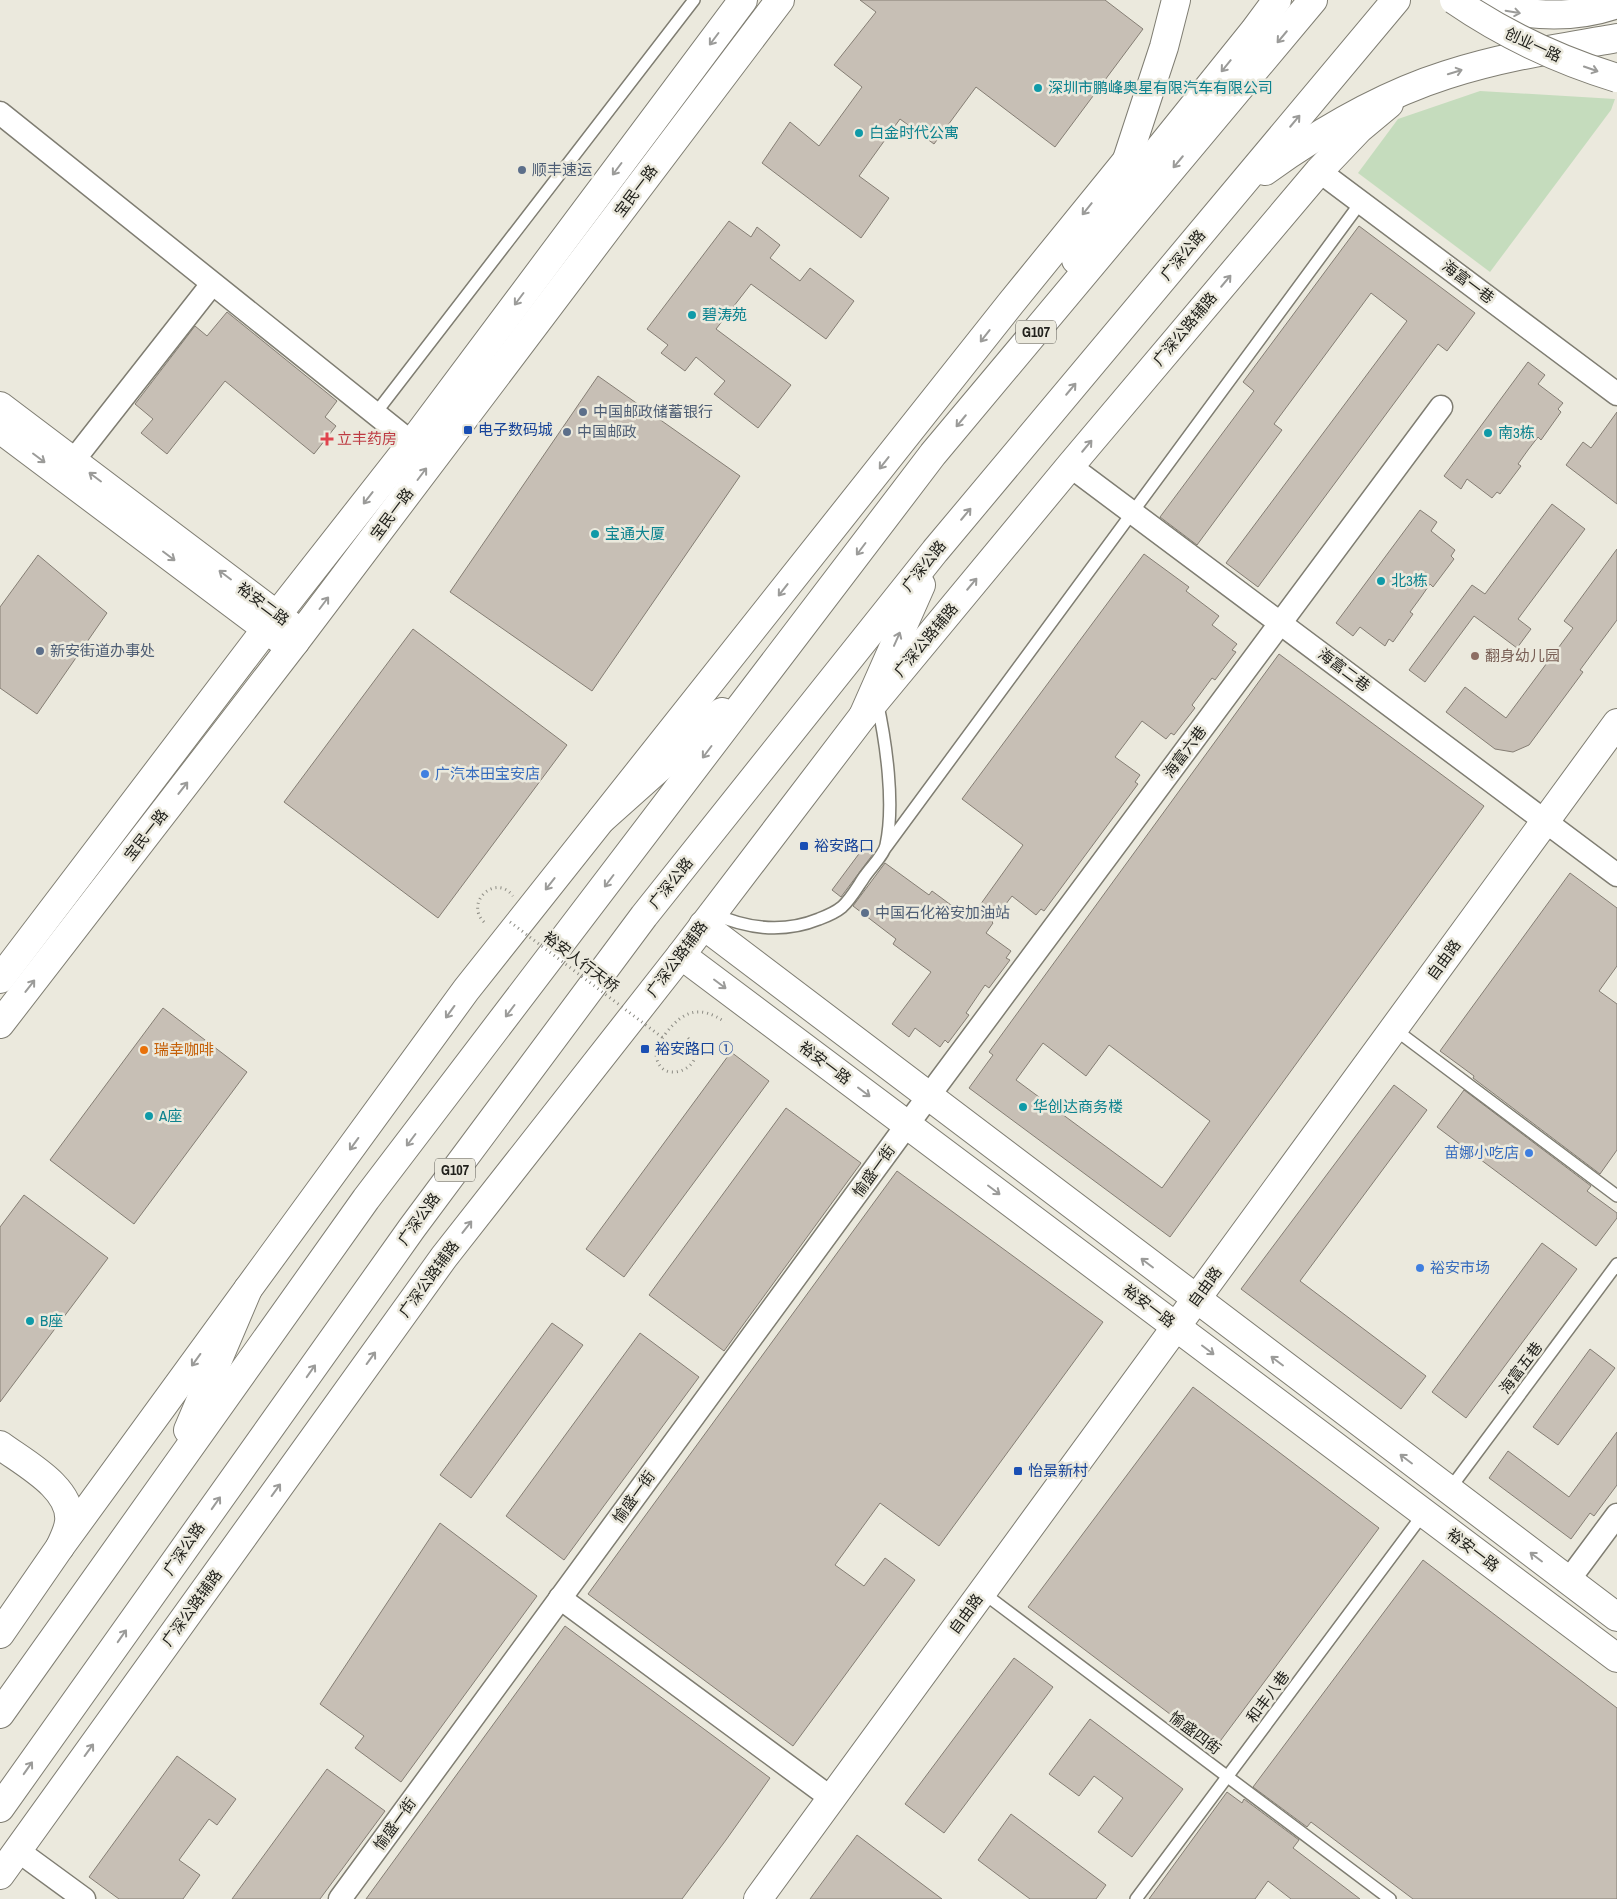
<svg xmlns="http://www.w3.org/2000/svg" width="1617" height="1899" font-family="'Archivo Narrow','Noto Sans SC',sans-serif">
	<style>
		.green { fill: #c5dcbd }
		.building { fill: #c7bfb5; stroke: #857e74; fill-rule: evenodd }
		.lines { fill: none; stroke-linecap: round; stroke-linejoin: round }
		.lane-casing { stroke: #7f7d72; stroke-width: 14 }
		.street-casing { stroke: #7f7d72; stroke-width: 25 }
		.secondary-casing { stroke: #7f7d72; stroke-width: 30 }
		.primary-casing { stroke: #7f7d72; stroke-width: 30 }
		.highway-casing { stroke: #7f7d72; stroke-width: 30 }
		.path { stroke: #8c8b83; stroke-width: 3; stroke-dasharray: 1 4; stroke-linecap: butt }
		.lane { stroke: #fff; stroke-width: 11 }
		.street { stroke: #fff; stroke-width: 22 }
		.secondary { stroke: #fff; stroke-width: 28 }
		.primary { stroke: #fff; stroke-width: 28 }
		.highway { stroke: #fff; stroke-width: 28 }
		.primary-bridge-casing { stroke: #7f7d72; stroke-width: 30; stroke-linecap: butt }
		.path-bridge { stroke: #8c8b83; stroke-width: 3; stroke-dasharray: 1 4; stroke-linecap: butt }
		.primary-bridge { stroke: #fff; stroke-width: 28 }
		.oneway { stroke: #9b9b99 }
		.culture-dot { fill: #0f9aa8; stroke: #ebe9dd; stroke-width: 2 }
		.service-dot { fill: #5c6f8a; stroke: #ebe9dd; stroke-width: 2 }
		.transit-dot { fill: #1a4fb4; stroke: #ebe9dd; stroke-width: 2 }
		.health-dot { fill: #e0444e; stroke: #ebe9dd; stroke-width: 2 }
		.education-dot { fill: #8d6e63; stroke: #ebe9dd; stroke-width: 2 }
		.shop-dot { fill: #3f7fe0; stroke: #ebe9dd; stroke-width: 2 }
		.food-dot { fill: #e8710a; stroke: #ebe9dd; stroke-width: 2 }
		.labels { text-anchor: middle; stroke-width: 5; stroke-linejoin: round; paint-order: stroke }
		.shield { fill: #ebe9dd; stroke: #5e5d56; stroke-width: 1 }
		.shield-label { font-size: 14px; font-weight: bold; fill: #21211c }
		.street-label { font-size: 15px; fill: #21211c; stroke: #ebe9dd }
		.culture-label { font-size: 15px; fill: #0d838f; stroke: #ebe9dd; text-anchor: start }
		.service-label { font-size: 15px; fill: #4e5e75; stroke: #ebe9dd; text-anchor: start }
		.transit-label { font-size: 15px; fill: #164399; stroke: #ebe9dd; text-anchor: start }
		.health-label { font-size: 15px; fill: #be3a42; stroke: #ebe9dd; text-anchor: start }
		.education-label { font-size: 15px; fill: #785e54; stroke: #ebe9dd; text-anchor: start }
		.shop-label { font-size: 15px; fill: #366cbe; stroke: #ebe9dd; text-anchor: start }
		.food-label { font-size: 15px; fill: #c56008; stroke: #ebe9dd; text-anchor: start }
	</style>
	<rect width="100%" height="100%" fill="#ebe9dd"/>
	<polygon class="green" points="1480,91 1615,99 1611,110 1490,272 1358,173 1398,119"/>
	<g class="building">
		<polygon points="860,0 1105,0 1143,29 1055,147 976,87 934,144 900,119 859,176 889,198 861,238 762,163 790,122 819,146 862,87 834,65 876,12"/>
		<polygon points="729,221 751,237 757,227 780,245 770,258 800,281 810,268 854,301 826,339 751,284 716,329 791,385 758,428 714,394 725,381 696,357 685,371 661,353 668,345 647,329"/>
		<polygon points="1359,226 1475,313 1447,351 1438,344 1258,587 1226,563 1407,321 1371,293 1274,424 1282,430 1197,545 1160,517 1254,391 1243,382"/>
		<polygon points="227,312 337,401 325,417 336,426 314,454 225,381 167,454 141,433 153,419 135,404 195,326 207,336"/>
		<polygon points="1528,362 1545,375 1538,384 1563,403 1558,409 1561,412 1541,440 1538,437 1528,450 1518,464 1521,466 1500,494 1497,492 1492,498 1467,479 1461,489 1444,476"/>
		<polygon points="598,376 740,476 592,691 450,592"/>
		<polygon points="1617,412 1617,504 1566,465 1583,442 1591,448"/>
		<polygon points="1552,504 1585,529 1518,619 1531,629 1517,648 1474,616 1425,682 1409,670 1472,585 1485,594"/>
		<polygon points="1420,510 1437,522 1431,531 1455,550 1451,556 1454,559 1433,587 1430,584 1421,597 1410,612 1413,614 1393,642 1389,639 1385,646 1360,627 1353,636 1336,623"/>
		<polygon points="1617,549 1617,620 1580,670 1583,672 1529,745 1513,752 1495,749 1446,712 1465,687 1506,718 1573,628 1564,621"/>
		<polygon points="1144,554 1189,587 1186,591 1219,616 1212,625 1237,644 1232,650 1236,652 1215,680 1212,678 1192,705 1195,708 1174,735 1171,733 1166,739 1142,721 1115,757 1140,775 1135,782 1138,784 1044,911 1041,909 1036,915 1012,896 992,922 993,923 986,933 1011,951 1006,958 1010,960 989,988 985,985 966,1013 969,1015 948,1043 945,1040 940,1047 915,1028 909,1037 892,1024 931,972 893,944 896,939 853,906 885,863 929,895 932,891 970,919 1023,845 962,799"/>
		<polygon points="38,555 107,613 37,714 0,688 0,607"/>
		<polygon points="413,629 567,745 438,918 284,802"/>
		<path d="M1279 654 1484 806 1170 1237 969 1088 993 1055 989 1052ZM1043 1043 1086 1076 1109 1045 1210 1121 1162 1188 1016 1080Z"/>
		<polygon points="864,847 873,854 841,897 832,890"/>
		<polygon points="1570,873 1617,908 1617,966 1599,991 1617,1004 1617,1150 1600,1174 1473,1078 1474,1076 1440,1051"/>
		<polygon points="163,1008 247,1072 134,1224 50,1160"/>
		<polygon points="731,1052 769,1081 624,1277 586,1249"/>
		<polygon points="1394,1085 1427,1110 1300,1281 1426,1376 1401,1409 1241,1289"/>
		<polygon points="1464,1090 1591,1186 1587,1191 1617,1213 1617,1218 1596,1246 1437,1127"/>
		<polygon points="786,1108 861,1163 724,1351 649,1295"/>
		<polygon points="897,1171 1103,1322 939,1546 880,1503 835,1565 864,1586 885,1558 915,1580 793,1746 588,1594"/>
		<polygon points="24,1195 108,1258 0,1402 0,1227"/>
		<polygon points="1542,1243 1577,1269 1466,1418 1432,1392"/>
		<polygon points="552,1323 583,1345 471,1498 440,1475"/>
		<polygon points="640,1333 699,1377 564,1560 506,1516"/>
		<polygon points="1590,1349 1615,1368 1558,1445 1533,1427"/>
		<polygon points="1193,1387 1379,1528 1215,1748 1028,1607"/>
		<polygon points="1617,1432 1617,1485 1594,1516 1590,1513 1571,1539 1489,1478 1508,1451 1569,1497"/>
		<polygon points="440,1523 537,1596 401,1782 355,1748 364,1736 320,1704"/>
		<polygon points="1423,1560 1617,1708 1617,1899 1413,1899 1311,1822 1307,1827 1253,1787"/>
		<polygon points="565,1626 770,1778 726,1840 682,1899 366,1899"/>
		<polygon points="1014,1658 1053,1687 944,1833 905,1804"/>
		<polygon points="1090,1719 1183,1789 1132,1857 1098,1832 1123,1798 1094,1776 1079,1796 1049,1774"/>
		<polygon points="177,1756 236,1799 217,1825 209,1819 179,1860 200,1875 183,1899 119,1899 89,1877"/>
		<polygon points="327,1769 385,1811 320,1899 232,1899"/>
		<polygon points="1227,1792 1242,1803 1244,1799 1299,1840 1293,1848 1360,1899 1291,1899 1268,1881 1255,1899 1149,1899"/>
		<polygon points="1011,1814 1106,1885 1096,1899 1030,1899 978,1860"/>
		<polygon points="857,1835 902,1869 942,1899 810,1899"/>
	</g>
	<g class="lines">
		<defs>
			<g id="lane">
				<polyline points="375,414 694,0"/>
				<polyline points="886,847 1361,202"/>
				<path d="M712 913C747 929 782 934 819 919 827 916 836 912 842 907 851 899 858 886 865 876 871 867 884 855 886 845 895 804 886 742 877 701"/>
				<polyline points="1393,1028 1617,1196"/>
				<polyline points="1449,1490 1617,1264"/>
				<polyline points="982,1592 1390,1899"/>
				<polyline points="1136,1899 1424,1513"/>
			</g>
			<g id="street">
				<polyline points="0,113 412,443"/>
				<polyline points="1319,171 1617,394"/>
				<polyline points="73,461 212,284"/>
				<polyline points="1070,466 1617,875"/>
				<polyline points="1568,1581 1617,1515"/>
				<polyline points="560,1598 831,1798"/>
				<polyline points="17,1850 84,1899"/>
				<polyline points="340,1899 896,1140 1441,407"/>
			</g>
			<g id="secondary">
				<polyline points="0,406 294,628 295,642 285,643 0,429"/>
				<polyline points="703,925 1617,1617"/>
				<polyline points="681,955 1617,1658"/>
				<polyline points="0,979 266,629 412,443 743,0"/>
				<polyline points="0,1024 295,642 780,0"/>
				<path d="M0 1445C24 1463 73 1488 69 1522 68 1531 63 1540 60 1547"/>
				<polyline points="758,1899 1617,723"/>
			</g>
			<g id="primary">
				<polyline points="0,1634 60,1547 466,990 1011,303 1128,159"/>
				<polyline points="0,1875 444,1257 681,955 863,716 1070,466 1319,171 1359,129 1389,104"/>
			</g>
			<g id="highway">
				<path d="M1466 0C1515 15 1568 22 1617 4"/>
				<path d="M1265 171C1318 133 1383 95 1446 75 1501 57 1560 48 1617 38"/>
				<polyline points="1117,190 1164,47 1176,0"/>
				<polyline points="1076,260 1110,210 1254,31 1277,0"/>
				<polyline points="863,716 921,585"/>
				<polyline points="602,819 722,712"/>
				<polyline points="188,1430 248,1289"/>
				<polyline points="0,1714 366,1199 933,454 1313,0"/>
				<polyline points="0,1808 412,1228 644,916 935,551 1396,0"/>
			</g>
		</defs>
		<use href="#lane" class="lane-casing"/>
		<use href="#street" class="street-casing"/>
		<use href="#secondary" class="secondary-casing"/>
		<use href="#primary" class="primary-casing"/>
		<use href="#highway" class="highway-casing"/>
		<g class="path">
			<path d="M484 922C464 902 496 873 513 896"/>
			<path d="M688 1038C716 1064 659 1091 656 1054 656 1045 661 1040 666 1033 684 1010 700 1005 725 1022"/>
		</g>
		<use href="#lane" class="lane"/>
		<use href="#street" class="street"/>
		<use href="#secondary" class="secondary"/>
		<use href="#primary" class="primary"/>
		<use href="#highway" class="highway"/>
		<defs>
			<path id="primary-bridge" d="M1454 0C1505 35 1558 60 1617 78"/>
		</defs>
		<use href="#primary-bridge" class="primary-bridge-casing"/>
		<polyline class="path-bridge" points="510,922 663,1038"/>
		<use href="#primary-bridge" class="primary-bridge"/>
	</g>
	<defs><path id="oneway-shaft" d="M-6 0H5M1.5-3L5.5 0L1.5 3" fill="none" stroke-width="1.6" stroke-linecap="round" stroke-linejoin="round" transform="scale(1.25)"/></defs>
	<g class="oneway">
		<use href="#oneway-shaft" transform="translate(1513 12) rotate(10)"/>
		<use href="#oneway-shaft" transform="translate(1282 37) rotate(130)"/>
		<use href="#oneway-shaft" transform="translate(714 39) rotate(127)"/>
		<use href="#oneway-shaft" transform="translate(1226 66) rotate(129)"/>
		<use href="#oneway-shaft" transform="translate(1591 69) rotate(19)"/>
		<use href="#oneway-shaft" transform="translate(1455 72) rotate(-17)"/>
		<use href="#oneway-shaft" transform="translate(1295 121) rotate(-50)"/>
		<use href="#oneway-shaft" transform="translate(1178 162) rotate(130)"/>
		<use href="#oneway-shaft" transform="translate(617 169) rotate(127)"/>
		<use href="#oneway-shaft" transform="translate(1087 209) rotate(129)"/>
		<use href="#oneway-shaft" transform="translate(1226 281) rotate(-50)"/>
		<use href="#oneway-shaft" transform="translate(519 299) rotate(127)"/>
		<use href="#oneway-shaft" transform="translate(985 336) rotate(128)"/>
		<use href="#oneway-shaft" transform="translate(1071 389) rotate(-50)"/>
		<use href="#oneway-shaft" transform="translate(961 421) rotate(130)"/>
		<use href="#oneway-shaft" transform="translate(1087 446) rotate(-50)"/>
		<use href="#oneway-shaft" transform="translate(39 458) rotate(37)"/>
		<use href="#oneway-shaft" transform="translate(884 463) rotate(128)"/>
		<use href="#oneway-shaft" transform="translate(422 474) rotate(-53)"/>
		<use href="#oneway-shaft" transform="translate(95 477) rotate(-143)"/>
		<use href="#oneway-shaft" transform="translate(368 498) rotate(128)"/>
		<use href="#oneway-shaft" transform="translate(966 514) rotate(-50)"/>
		<use href="#oneway-shaft" transform="translate(861 549) rotate(127)"/>
		<use href="#oneway-shaft" transform="translate(169 556) rotate(37)"/>
		<use href="#oneway-shaft" transform="translate(225 575) rotate(-143)"/>
		<use href="#oneway-shaft" transform="translate(972 584) rotate(-50)"/>
		<use href="#oneway-shaft" transform="translate(783 590) rotate(128)"/>
		<use href="#oneway-shaft" transform="translate(324 603) rotate(-53)"/>
		<use href="#oneway-shaft" transform="translate(897 639) rotate(-66)"/>
		<use href="#oneway-shaft" transform="translate(707 752) rotate(127)"/>
		<use href="#oneway-shaft" transform="translate(183 788) rotate(-52)"/>
		<use href="#oneway-shaft" transform="translate(609 881) rotate(127)"/>
		<use href="#oneway-shaft" transform="translate(550 884) rotate(128)"/>
		<use href="#oneway-shaft" transform="translate(720 984) rotate(37)"/>
		<use href="#oneway-shaft" transform="translate(30 986) rotate(-52)"/>
		<use href="#oneway-shaft" transform="translate(510 1011) rotate(127)"/>
		<use href="#oneway-shaft" transform="translate(450 1012) rotate(126)"/>
		<use href="#oneway-shaft" transform="translate(864 1092) rotate(37)"/>
		<use href="#oneway-shaft" transform="translate(411 1140) rotate(127)"/>
		<use href="#oneway-shaft" transform="translate(354 1144) rotate(126)"/>
		<use href="#oneway-shaft" transform="translate(994 1190) rotate(37)"/>
		<use href="#oneway-shaft" transform="translate(467 1227) rotate(-52)"/>
		<use href="#oneway-shaft" transform="translate(1147 1263) rotate(-143)"/>
		<use href="#oneway-shaft" transform="translate(1208 1350) rotate(37)"/>
		<use href="#oneway-shaft" transform="translate(371 1358) rotate(-54)"/>
		<use href="#oneway-shaft" transform="translate(196 1360) rotate(126)"/>
		<use href="#oneway-shaft" transform="translate(1277 1361) rotate(-143)"/>
		<use href="#oneway-shaft" transform="translate(311 1371) rotate(-55)"/>
		<use href="#oneway-shaft" transform="translate(1406 1459) rotate(-143)"/>
		<use href="#oneway-shaft" transform="translate(276 1490) rotate(-54)"/>
		<use href="#oneway-shaft" transform="translate(216 1503) rotate(-55)"/>
		<use href="#oneway-shaft" transform="translate(1536 1557) rotate(-143)"/>
		<use href="#oneway-shaft" transform="translate(122 1636) rotate(-55)"/>
		<use href="#oneway-shaft" transform="translate(89 1750) rotate(-54)"/>
		<use href="#oneway-shaft" transform="translate(28 1768) rotate(-55)"/>
	</g>
	<g class="culture-dot">
		<circle cx="1038" cy="88" r="5"/>
		<circle cx="859" cy="133" r="5"/>
		<circle cx="692" cy="315" r="5"/>
		<circle cx="1488" cy="433" r="5"/>
		<circle cx="595" cy="534" r="5"/>
		<circle cx="1381" cy="581" r="5"/>
		<circle cx="1023" cy="1107" r="5"/>
		<circle cx="149" cy="1116" r="5"/>
		<circle cx="30" cy="1321" r="5"/>
	</g>
	<g class="service-dot">
		<circle cx="522" cy="170" r="5"/>
		<circle cx="583" cy="412" r="5"/>
		<circle cx="567" cy="432" r="5"/>
		<circle cx="40" cy="651" r="5"/>
		<circle cx="865" cy="913" r="5"/>
	</g>
	<g class="transit-dot">
		<rect x="463" y="425" width="10" height="10" rx="2.5"/>
		<rect x="799" y="841" width="10" height="10" rx="2.5"/>
		<rect x="640" y="1044" width="10" height="10" rx="2.5"/>
		<rect x="1013" y="1466" width="10" height="10" rx="2.5"/>
	</g>
	<path class="health-dot" d="M324.5 431.5h5v5h5v5h-5v5h-5v-5h-5v-5h5z"/>
	<circle class="education-dot" cx="1475" cy="656" r="5"/>
	<g class="shop-dot">
		<circle cx="425" cy="774" r="5"/>
		<circle cx="1529" cy="1153" r="5"/>
		<circle cx="1420" cy="1268" r="5"/>
	</g>
	<circle class="food-dot" cx="144" cy="1050" r="5"/>
	<g class="labels">
		<g class="shield">
			<rect x="1016" y="320.5" width="40" height="23" rx="4"/>
			<rect x="435" y="1158.5" width="40" height="23" rx="4"/>
		</g>
		<g class="shield-label">
			<text x="1036" y="337">G107</text>
			<text x="455" y="1175">G107</text>
		</g>
		<g class="street-label">
			<text transform="translate(1533 45) rotate(25)" y="5">创业一路</text>
			<text transform="translate(636 191) rotate(-53)" y="5">宝民一路</text>
			<text transform="translate(1183 255) rotate(-50)" y="5">广深公路</text>
			<text transform="translate(1468 282) rotate(37)" y="5">海富一巷</text>
			<text transform="translate(1185 329) rotate(-50)" y="5">广深公路辅路</text>
			<text transform="translate(392 514) rotate(-53)" y="5">宝民一路</text>
			<text transform="translate(924 566) rotate(-51)" y="5">广深公路</text>
			<text transform="translate(263 604) rotate(37)" y="5">裕安二路</text>
			<text transform="translate(926 640) rotate(-50)" y="5">广深公路辅路</text>
			<text transform="translate(1344 670) rotate(37)" y="5">海富二巷</text>
			<text transform="translate(1185 752) rotate(-53)" y="5">海富六巷</text>
			<text transform="translate(146 835) rotate(-52)" y="5">宝民一路</text>
			<text transform="translate(671 883) rotate(-51)" y="5">广深公路</text>
			<text transform="translate(677 959) rotate(-53)" y="5">广深公路辅路</text>
			<text transform="translate(1444 960) rotate(-54)" y="5">自由路</text>
			<text transform="translate(581 962) rotate(37)" y="5">裕安人行天桥</text>
			<text transform="translate(825 1063) rotate(37)" y="5">裕安一路</text>
			<text transform="translate(874 1171) rotate(-54)" y="5">愉盛一街</text>
			<text transform="translate(419 1219) rotate(-54)" y="5">广深公路</text>
			<text transform="translate(429 1279) rotate(-54)" y="5">广深公路辅路</text>
			<text transform="translate(1205 1287) rotate(-54)" y="5">自由路</text>
			<text transform="translate(1149 1306) rotate(37)" y="5">裕安一路</text>
			<text transform="translate(1521 1368) rotate(-53)" y="5">海富五巷</text>
			<text transform="translate(634 1497) rotate(-54)" y="5">愉盛一街</text>
			<text transform="translate(184 1549) rotate(-55)" y="5">广深公路</text>
			<text transform="translate(1473 1550) rotate(37)" y="5">裕安一路</text>
			<text transform="translate(192 1608) rotate(-54)" y="5">广深公路辅路</text>
			<text transform="translate(966 1614) rotate(-54)" y="5">自由路</text>
			<text transform="translate(1268 1697) rotate(-53)" y="5">和丰八巷</text>
			<text transform="translate(1195 1733) rotate(37)" y="5">愉盛四街</text>
			<text transform="translate(395 1824) rotate(-54)" y="5">愉盛一街</text>
		</g>
		<g class="culture-label">
			<text x="1048" y="93">深圳市鹏峰奥星有限汽车有限公司</text>
			<text x="869" y="138">白金时代公寓</text>
			<text x="702" y="320">碧涛苑</text>
			<text x="1498" y="438">南3栋</text>
			<text x="605" y="539">宝通大厦</text>
			<text x="1391" y="586">北3栋</text>
			<text x="1033" y="1112">华创达商务楼</text>
			<text x="159" y="1121">A座</text>
			<text x="40" y="1326">B座</text>
		</g>
		<g class="service-label">
			<text x="532" y="175">顺丰速运</text>
			<text x="593" y="417">中国邮政储蓄银行</text>
			<text x="577" y="437">中国邮政</text>
			<text x="50" y="656">新安街道办事处</text>
			<text x="875" y="918">中国石化裕安加油站</text>
		</g>
		<g class="transit-label">
			<text x="478" y="435">电子数码城</text>
			<text x="814" y="851">裕安路口</text>
			<text x="655" y="1054">裕安路口 ①</text>
			<text x="1028" y="1476">怡景新村</text>
		</g>
		<g class="health-label">
			<text x="337" y="444">立丰药房</text>
		</g>
		<g class="education-label">
			<text x="1485" y="661">翻身幼儿园</text>
		</g>
		<g class="shop-label">
			<text x="435" y="779">广汽本田宝安店</text>
			<text x="1519" y="1158" text-anchor="end">苗娜小吃店</text>
			<text x="1430" y="1273">裕安市场</text>
		</g>
		<g class="food-label">
			<text x="154" y="1055">瑞幸咖啡</text>
		</g>
	</g>
</svg>
